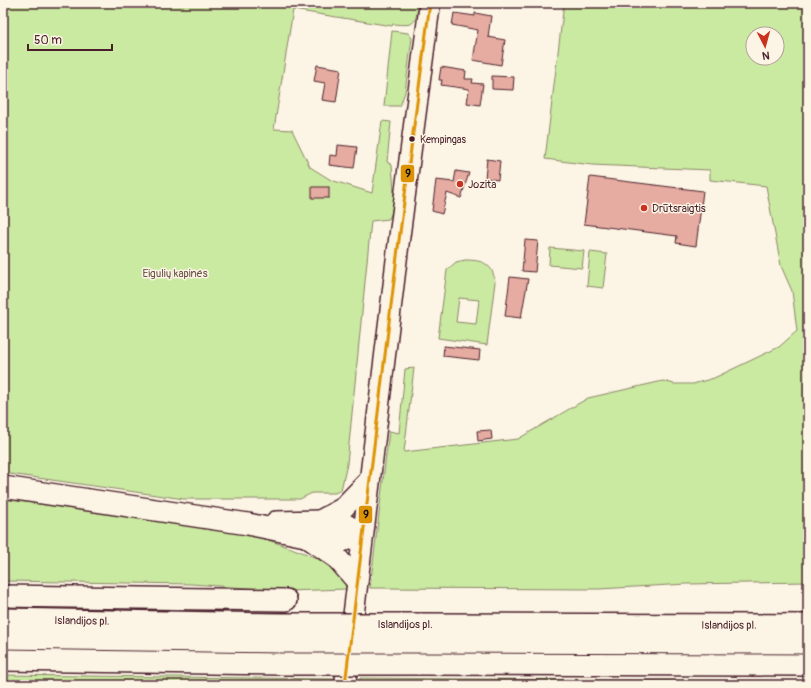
<svg xmlns="http://www.w3.org/2000/svg" width="811" height="688" font-family="Pangolin,sans-serif">
	<style>
		.green { fill: #caeaa2; stroke: #8a8466; fill-rule: evenodd }
		.building { fill: #e6aca1; stroke: #4a1f2b }
		.lines { fill: none; stroke-linecap: round; stroke-linejoin: round }
		.primary-casing { stroke: #4a1f2b; stroke-width: 23 }
		.trunk-casing { stroke: #4a1f2b; stroke-width: 24 }
		.primary { stroke: #fcf5e5; stroke-width: 20 }
		.trunk { stroke: #fcf5e5; stroke-width: 21 }
		.trunk-bridge-casing { stroke: #4a1f2b; stroke-width: 24; stroke-linecap: butt }
		.trunk-bridge { stroke: #fcf5e5; stroke-width: 21 }
		.bus-1-casing { stroke: #fcf5e5; stroke-width: 6 }
		.bus-1 { stroke: #dd9206; stroke-width: 3 }
		.bus-dot { fill: #4a1f2b; stroke: #fcf5e5; stroke-width: 1.5 }
		.poi-dot { fill: #c8321e; stroke: #fcf5e5; stroke-width: 1.5 }
		.labels { text-anchor: middle; stroke-width: 3; stroke-linejoin: round; paint-order: stroke }
		.bus-label { font-size: 10px; fill: #4a1f2b; stroke: #fcf5e5; text-anchor: start }
		.poi-label { font-size: 11px; fill: #4a1f2b; stroke: #fcf5e5; text-anchor: start }
		.park-label { font-size: 11px; fill: #6a5249; stroke: #fcf5e5 }
		.street-label { font-size: 11px; fill: #4a1f2b; stroke: #fcf5e5 }
		.line-badge { stroke: #fcf5e5; stroke-width: 1.5 }
		.pale-badge-label { font-size: 11px; text-anchor: middle; font-weight: bold; fill: #111 }
	</style>
	<rect width="100%" height="100%" fill="#fcf5e5"/>
	<filter id="ink" filterUnits="userSpaceOnUse"><feTurbulence type="fractalNoise" baseFrequency=".025" numOctaves="2"/><feDisplacementMap in="SourceGraphic" scale="8" xChannelSelector="R" yChannelSelector="G"/><feConvolveMatrix kernelMatrix="1 2 1 2 8 2 1 2 1" color-interpolation-filters="sRGB"/></filter>
	<g filter="url(#ink)">
		<g class="green">
			<path d="M3 3H418C416 25 415 26 393 24L392 26 293 10 274 129 292 130 310 167 331 180 372 193 382 121 391 122 387 162 392 165C393 181 397 204 389 219L371 221 347 464 341 490 335 493H312L300 499H184L3 473Z"/>
			<path d="M564 3H808V582L687 584 599 589 370 588 389 431 399 433 405 369 414 368 404 452 518 439 588 398 663 381 674 384H693L714 378 779 347 797 331 792 291 781 266 766 186 710 180V170L592 165 545 159ZM753 34H777V58H753Z"/>
			<polygon points="392,31 408,33 412,38 405,92 400,106 384,106"/>
			<polygon points="550,248 584,251 582,268 549,265"/>
			<polygon points="590,252 607,254 603,288 587,286"/>
			<path d="M465 260C482 260 493 263 495 282L487 345 438 338 447 270 456 262ZM459 298 479 300 476 324 456 322Z"/>
			<path d="M3 499 250 534C270 541 334 560 344 576 346 579 346 585 346 589L288 591 191 584 3 581Z"/>
			<polygon points="3,675 335,679 335,685 3,685"/>
			<polygon points="360,678 808,682 808,685 359,685"/>
		</g>
		<g class="building">
			<polygon points="454,13 475,16 475,13 491,16 488,37 505,40 501,65 473,60 478,30 452,25"/>
			<polygon points="317,65 341,69 336,102 322,100 325,83 314,81"/>
			<polygon points="441,67 466,71 465,79 473,79 472,83 483,84 480,105 467,103 469,89 441,85 442,80 439,80"/>
			<polygon points="492,76 514,77 513,90 492,89"/>
			<polygon points="338,145 357,147 354,168 329,165 330,155 337,156"/>
			<polygon points="487,159 500,161 498,180 485,178"/>
			<polygon points="456,171 469,173 461,198 447,193 442,214 432,211 436,180 454,182"/>
			<polygon points="590,177 703,191 696,246 676,243 677,236 584,224"/>
			<rect x="312" y="187" width="17" height="11"/>
			<polygon points="525,240 538,241 535,272 522,271"/>
			<polygon points="510,277 528,279 521,318 505,316"/>
			<polygon points="444,346 480,350 479,360 443,356"/>
			<polygon points="491,430 492,439 478,441 477,431"/>
		</g>
		<g class="lines">
			<defs>
				<polyline id="primary" points="345,685 398,248 430,3"/>
				<g id="trunk">
					<polyline points="3,487 248,524 320,539 342,541 362,534"/>
					<polyline points="320,521 342,509 369,481"/>
					<polyline points="276,522 320,521 343,523 362,534"/>
					<polyline points="310,539 337,558 357,581"/>
					<polyline points="3,596 286,600"/>
					<path id="s1" d="M3 619 281 624"/>
					<path id="s2" d="M420 624 808 625"/>
					<polyline points="3,638 280,642"/>
					<polyline points="419,642 808,643"/>
					<polyline points="3,660 279,664"/>
					<polyline points="417,664 808,665"/>
				</g>
			</defs>
			<use href="#primary" class="primary-casing"/>
			<use href="#trunk" class="trunk-casing"/>
			<use href="#primary" class="primary"/>
			<use href="#trunk" class="trunk"/>
			<defs>
				<g id="trunk-bridge">
					<polyline points="281,624 420,624"/>
					<polyline points="280,642 419,642"/>
					<polyline points="279,664 417,664"/>
				</g>
			</defs>
			<use href="#trunk-bridge" class="trunk-bridge-casing"/>
			<use href="#trunk-bridge" class="trunk-bridge"/>
			<defs>
				<polyline id="bus-1" points="345,685 398,248 430,3"/>
			</defs>
			<use href="#bus-1" class="bus-1-casing"/>
			<use href="#bus-1" class="bus-1"/>
		</g>
	</g>
	<circle class="bus-dot" cx="412" cy="139" r="3.5"/>
	<g class="poi-dot">
		<circle cx="460" cy="184" r="4"/>
		<circle cx="644" cy="208" r="4"/>
	</g>
	<g class="labels">
		<g class="bus-label">
			<text x="420" y="143">Kempingas</text>
		</g>
		<g class="poi-label">
			<text x="468" y="188">Jozita</text>
			<text x="652" y="212">Drūtsraigtis</text>
		</g>
		<g class="park-label">
			<text x="175" y="277">Eigulių kapinės</text>
		</g>
		<g class="street-label">
			<text dy="4" stroke="none"><textPath href="#s1" startOffset="79">Islandijos pl.</textPath></text>
			<text x="405" y="628">Islandijos pl.</text>
			<text dy="4" stroke="none"><textPath href="#s2" startOffset="309">Islandijos pl.</textPath></text>
		</g>
	</g>
	<g class="line-badge">
		<rect x="400" y="164" width="15" height="19" rx="4" fill="#dd9206"/>
		<rect x="358" y="505" width="15" height="19" rx="4" fill="#dd9206"/>
	</g>
	<g class="pale-badge-label">
		<text x="408" y="177">9</text>
		<text x="366" y="518">9</text>
	</g>
	<rect width="811" height="688" fill="none" stroke="#fcf5e5" stroke-width="16"/>
	<rect x="8" y="8" width="795" height="672" fill="none" stroke="#4a1f2b" stroke-width="1.5" filter="url(#ink)"/>
	<g transform="translate(765 46) rotate(174)"><circle r="19" fill="#fcf5e5" stroke="#b59f9b"/>
	<path d="M0-3L7 15L0 10L-7 15Z" fill="#c8321e"/>
	<text y="-6" font-size="11" font-weight="bold" text-anchor="middle" fill="#4a1f2b">N</text>
	</g>
	<path d="M28 44v6h84v-6" fill="none" stroke="#4a1f2b" stroke-width="2"/>
	<text x="34" y="44" font-size="12" fill="#4a1f2b" stroke="#fcf5e5" stroke-width="3" paint-order="stroke">50 m</text>
</svg>
